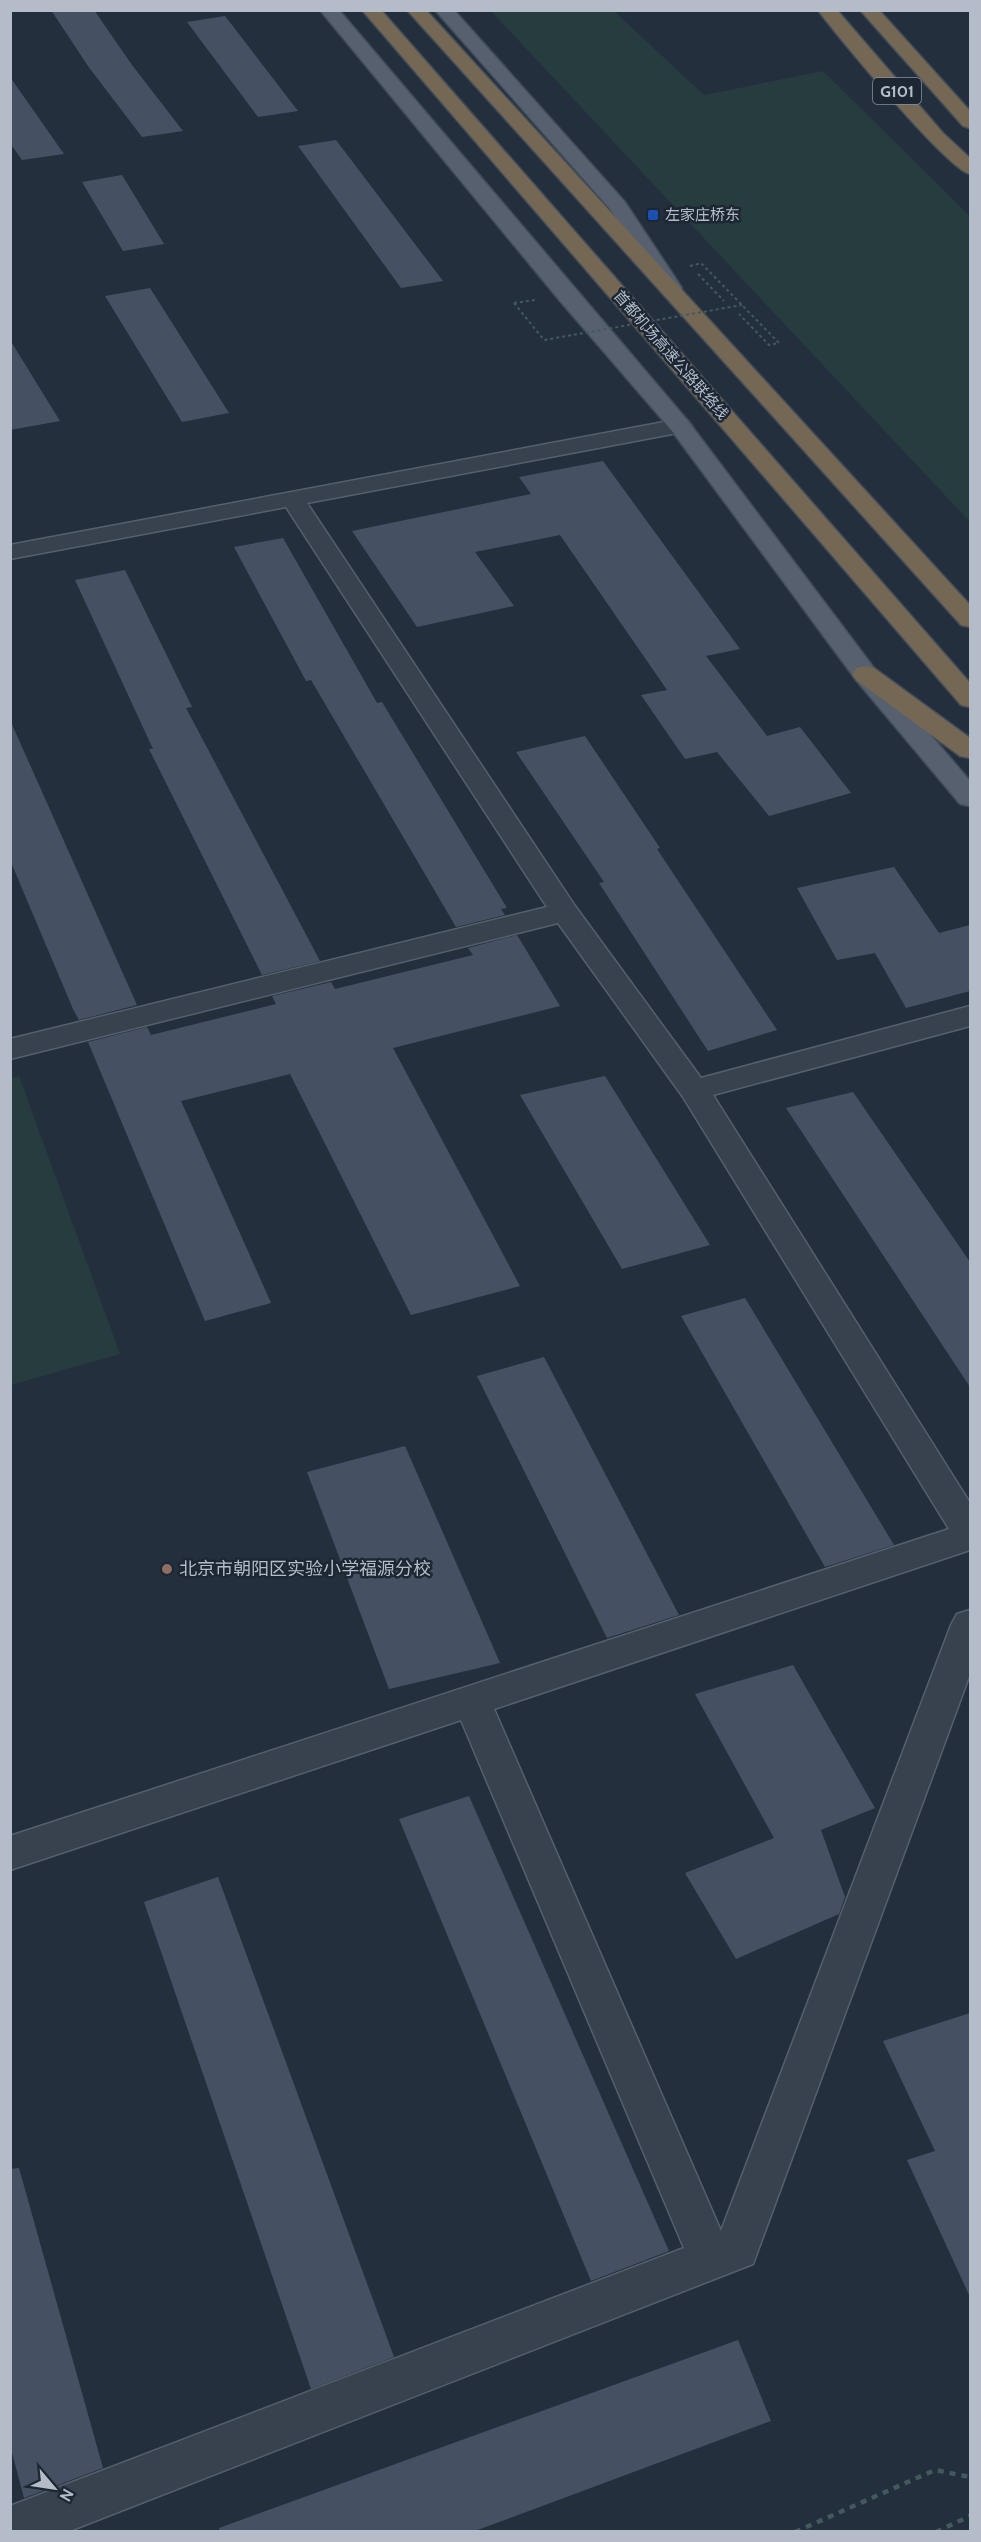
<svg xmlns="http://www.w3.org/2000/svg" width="981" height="2542" font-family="Cabin,'Noto Sans SC',sans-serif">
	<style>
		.green { fill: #263c3f }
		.building { fill: #455162 }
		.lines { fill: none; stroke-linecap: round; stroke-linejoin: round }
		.minor-casing { stroke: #565f6c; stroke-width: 3 }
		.major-casing { stroke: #414a57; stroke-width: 3 }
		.highway-casing { stroke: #434c59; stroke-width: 3 }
		.path-far1 { stroke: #44595c; stroke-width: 2; stroke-dasharray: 3 3; stroke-linecap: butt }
		.path { stroke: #44595c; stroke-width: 4.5; stroke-dasharray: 6 6; stroke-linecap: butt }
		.minor { fill: #38414e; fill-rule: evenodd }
		.major { fill: #56606e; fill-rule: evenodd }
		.highway { fill: #746855; fill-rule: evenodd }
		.path-bridge { stroke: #44595c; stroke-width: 2; stroke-dasharray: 3 3; stroke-linecap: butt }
		.transit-dot { fill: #1a4fb4; stroke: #1d2633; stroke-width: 2 }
		.education-dot { fill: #8d6e63; stroke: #1d2633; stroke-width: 2 }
		.labels { text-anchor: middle; stroke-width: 5; stroke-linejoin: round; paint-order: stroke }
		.far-poi-label { font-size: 15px; fill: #b4bcc9; stroke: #1d2633; text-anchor: start }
		.far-street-label { font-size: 15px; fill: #b4bcc9; stroke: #1d2633 }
		.shield { fill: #1d2633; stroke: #878f9c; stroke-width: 1.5 }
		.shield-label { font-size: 16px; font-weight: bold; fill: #b4bcc9 }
		.poi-label { font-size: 18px; fill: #b4bcc9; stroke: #1d2633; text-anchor: start }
	</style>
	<rect width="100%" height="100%" fill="#242f3e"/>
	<g class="green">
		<polygon points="491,11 614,11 704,95 823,71 970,216 970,522"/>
		<polygon points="19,1076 120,1354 11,1385 10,1078"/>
	</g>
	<g class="building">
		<polygon points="51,10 94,10 132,65 183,131 142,137 88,66"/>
		<polygon points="225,16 298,111 258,117 187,22"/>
		<polygon points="10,77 64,154 22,160 10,143"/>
		<polygon points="336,140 443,281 401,288 298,146"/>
		<polygon points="122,175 164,244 123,251 82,182"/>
		<polygon points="150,288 229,413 182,422 105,296"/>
		<polygon points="10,340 60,421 10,430"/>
		<polygon points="603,461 740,649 706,656 767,736 800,727 851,793 769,816 717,752 685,759 641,695 667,690 560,535 475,552 514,606 417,627 352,531 531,494 519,477"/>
		<polygon points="283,538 377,703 382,702 507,908 501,909 505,915 456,927 311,680 306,681 234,547"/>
		<polygon points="125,570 192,707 186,708 320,961 262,975 149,749 153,749 75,580"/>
		<polygon points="10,720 137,1005 79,1020 73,1009 10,860"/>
		<polygon points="585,736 660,848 657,849 777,1030 708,1051 599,883 604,882 516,752"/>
		<polygon points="894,867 939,933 970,925 970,991 906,1008 875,953 837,960 797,888"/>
		<polygon points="517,935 560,1006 393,1048 520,1286 411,1315 290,1074 181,1101 271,1303 205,1321 88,1042 147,1027 151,1035 276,1004 272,996 331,982 335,989 473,955 468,948"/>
		<polygon points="605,1076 710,1245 622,1269 520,1095"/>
		<polygon points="853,1092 970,1262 970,1387 786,1108"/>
		<polygon points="745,1298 894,1545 825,1567 681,1316"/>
		<polygon points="544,1357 679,1615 607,1638 477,1376"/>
		<polygon points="405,1446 500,1663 389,1689 307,1472"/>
		<polygon points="793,1665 875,1808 821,1830 845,1897 839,1914 736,1959 685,1873 774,1838 695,1694"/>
		<polygon points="469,1796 669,2251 591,2281 399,1819"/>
		<polygon points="218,1877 394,2357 311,2389 144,1902"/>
		<polygon points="970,2013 970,2297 907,2160 935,2151 883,2041"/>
		<polygon points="19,2168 103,2468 24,2498 10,2445 10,2169"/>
		<polygon points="738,2340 771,2421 472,2532 220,2532 219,2528"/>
	</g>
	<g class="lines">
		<defs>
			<polygon id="minor" points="680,419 688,421 692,426 688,431 307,503 575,906 701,1078 970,1006 970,1026 713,1095 970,1503 970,1550 494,1709 721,2231 951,1625 957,1614 970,1610 970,1674 753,2264 67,2532 10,2532 10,2506 684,2248 461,1720 10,1870 10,1836 949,1529 683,1097 558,923 10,1059 10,1039 547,907 286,507 10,559 10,545"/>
			<g id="major">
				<polygon points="320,10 339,10 688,421 874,668 970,781 970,806 960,804 856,680 672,431 560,301"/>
				<polygon points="435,10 454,10 625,202 682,288 679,293 671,294 663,293 610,209"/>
			</g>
			<g id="highway">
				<polygon points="362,10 381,10 970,683 970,707 961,705"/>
				<polygon points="407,10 426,10 970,605 970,627 961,625"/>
				<path d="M818 10H837L943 133 970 158V174C948 170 837 36 818 10Z"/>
				<polygon points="860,10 879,10 970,111 970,128 963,126"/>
				<polygon points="865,666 874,668 970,738 970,758 960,756 856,680 852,674 856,668"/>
			</g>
		</defs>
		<use href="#minor" class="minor-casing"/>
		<use href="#major" class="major-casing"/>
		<use href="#highway" class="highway-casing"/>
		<g class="path-far1">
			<polyline points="690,266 701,263 779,343 769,345 739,314"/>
			<polyline points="698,274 724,301"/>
			<polyline points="514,303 535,300"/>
		</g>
		<g class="path">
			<polyline points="795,2532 935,2470 970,2477"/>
			<polyline points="936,2532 970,2516"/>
		</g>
		<use href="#minor" class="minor"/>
		<use href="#major" class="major"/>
		<use href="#highway" class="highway"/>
		<polyline class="path-bridge" points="514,303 544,340 742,305"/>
	</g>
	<rect class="transit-dot" x="647" y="209" width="12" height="12" rx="3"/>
	<circle class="education-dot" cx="167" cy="1569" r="6"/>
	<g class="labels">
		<g class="far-poi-label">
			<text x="665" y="220">左家庄桥东</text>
		</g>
		<g class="far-street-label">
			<text transform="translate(671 355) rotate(49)" y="5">首都机场高速公路联络线</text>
		</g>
		<rect class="shield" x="873" y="78" width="48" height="26" rx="4.5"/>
		<g class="shield-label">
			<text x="897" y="97">G101</text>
		</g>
		<g class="poi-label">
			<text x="179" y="1575">北京市朝阳区实验小学福源分校</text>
		</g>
	</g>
	<rect width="981" height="2542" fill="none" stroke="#b4bcc9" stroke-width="24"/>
	<g transform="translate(54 2488) rotate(119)" stroke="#1d2633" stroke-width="4.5" paint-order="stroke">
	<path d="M0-4.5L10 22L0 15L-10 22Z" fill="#b4bcc9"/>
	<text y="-9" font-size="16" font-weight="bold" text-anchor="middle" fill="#b4bcc9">N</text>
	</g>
</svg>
